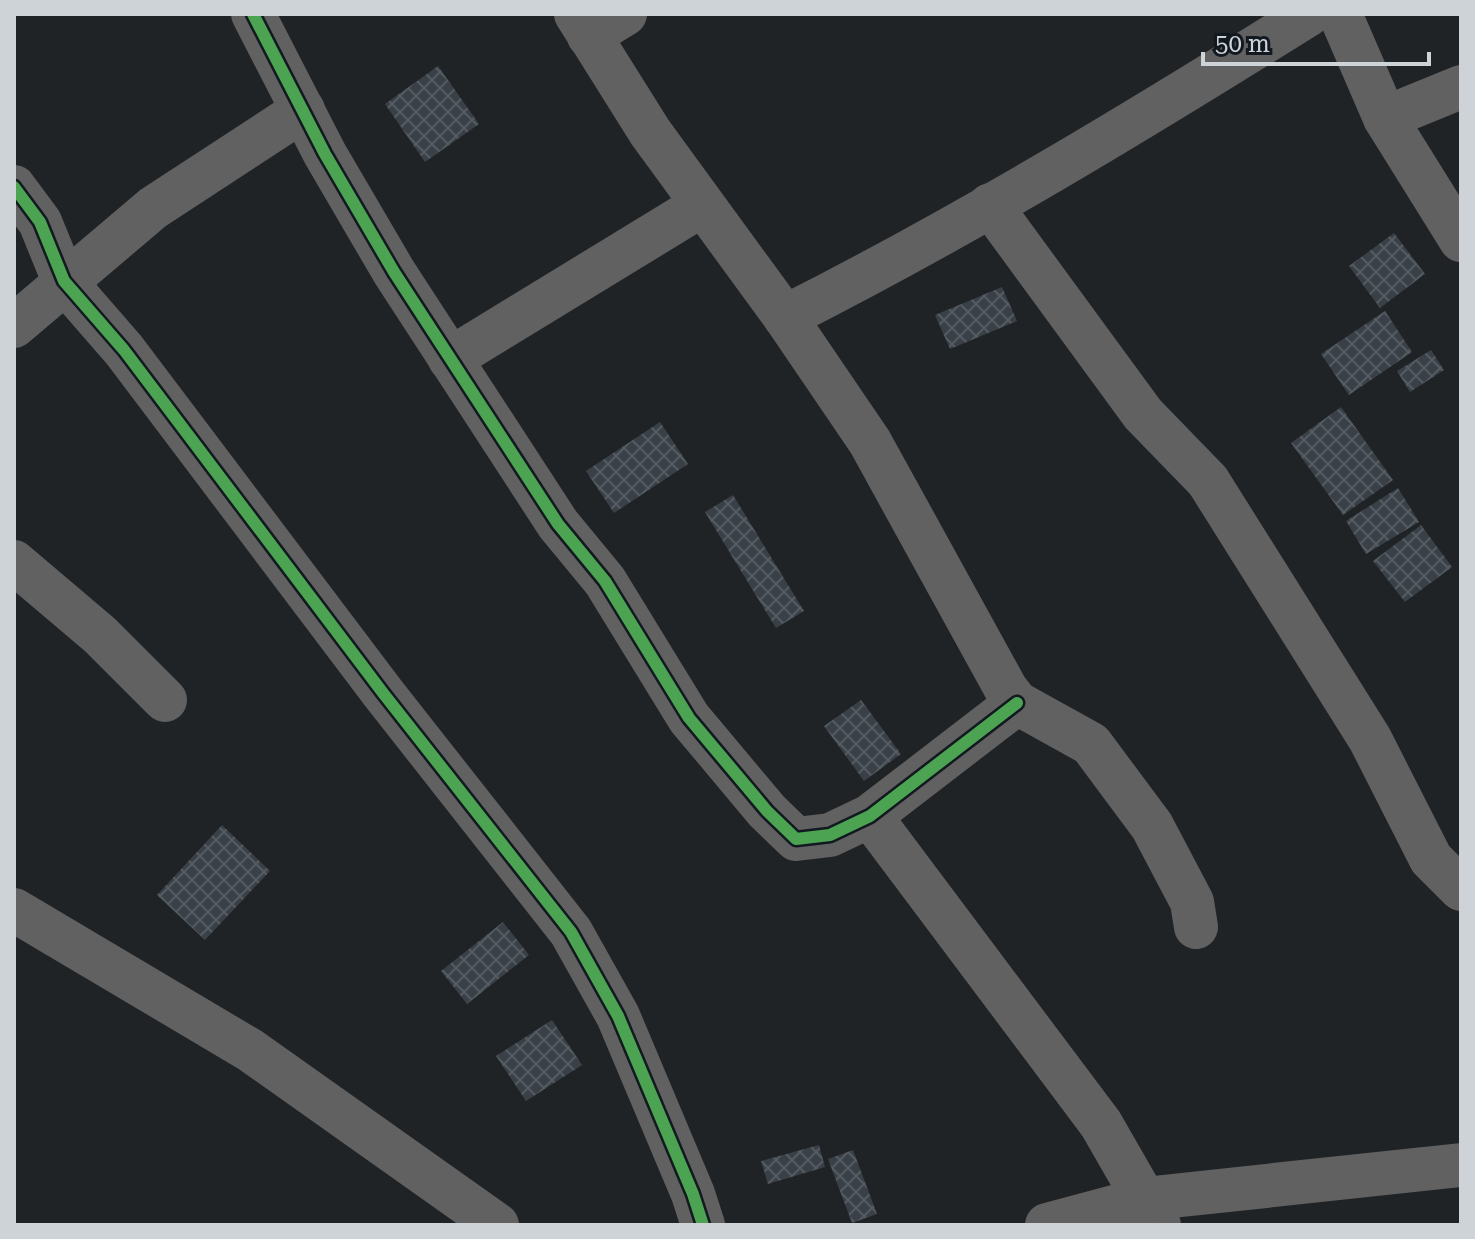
<svg xmlns="http://www.w3.org/2000/svg" width="1475" height="1239" font-family="'Roboto Serif',serif">
	<style>
		.building { fill: url(#building-cross-hatch) }
		.lines { fill: none; stroke-linecap: round; stroke-linejoin: round }
		.minor { stroke: #616161; stroke-width: 44 }
		.cycleway-casing { stroke: #121920; stroke-width: 17 }
		.cycleway { stroke: #4ca352; stroke-width: 12 }
	</style>
	<defs>
		<pattern id="building-cross-hatch" width="8" height="8" patternUnits="userSpaceOnUse" patternTransform="scale(2)"><rect width="8" height="8" fill="#394047"/><path d="M0 0l8 8M0 8l8-8" fill="none" stroke="#545b61"/></pattern>
	</defs>
	<rect width="100%" height="100%" fill="#202326"/>
	<g class="building">
		<polygon points="438,66 479,124 425,162 385,104"/>
		<polygon points="1394,233 1425,274 1380,308 1349,266"/>
		<polygon points="1002,287 1017,321 950,349 935,315"/>
		<polygon points="1385,311 1412,352 1349,395 1321,354"/>
		<polygon points="1431,350 1444,370 1410,392 1397,371"/>
		<polygon points="1341,407 1393,480 1343,515 1291,443"/>
		<polygon points="660,422 688,464 614,513 586,471"/>
		<polygon points="1398,488 1419,522 1366,554 1346,521"/>
		<polygon points="733,495 804,611 776,628 705,512"/>
		<polygon points="1421,525 1452,567 1405,602 1373,561"/>
		<polygon points="861,700 901,754 864,781 824,726"/>
		<polygon points="222,825 270,871 205,940 157,895"/>
		<polygon points="503,922 529,955 467,1004 441,971"/>
		<polygon points="552,1020 582,1065 526,1101 496,1056"/>
		<polygon points="819,1145 825,1167 768,1184 761,1161"/>
		<polygon points="853,1150 877,1214 852,1223 828,1159"/>
	</g>
	<g class="lines">
		<g class="minor">
			<polyline points="253,14 325,154 394,272 558,524 605,581 689,718 767,811 796,839 830,835 870,816 1017,703"/>
			<polyline points="576,14 650,132 785,317 870,442 1006,689 1017,703 1091,744 1152,826 1192,902 1196,927"/>
			<polyline points="1340,14 1385,118 1461,240"/>
			<polyline points="589,36 625,14"/>
			<polyline points="1385,118 1461,87"/>
			<polyline points="14,187 40,222 64,281 124,350 383,693 571,932 618,1016 693,1194 703,1225"/>
			<polyline points="990,205 1143,414 1208,481 1370,739 1431,859 1461,889"/>
			<path d="M785 317C965 226 1138 121 1309 14"/>
			<polyline points="14,326 153,208 303,110"/>
			<polyline points="450,359 702,205"/>
			<polyline points="14,562 100,635 165,700"/>
			<polyline points="870,816 1101,1124 1159,1225"/>
			<polyline points="14,910 250,1050 497,1225"/>
			<polyline points="1047,1225 1144,1199 1461,1165"/>
		</g>
		<defs>
			<g id="cycleway">
				<polyline points="253,14 325,154 394,272 558,524 605,581 689,718 767,811 796,839 830,835 870,816 1017,703"/>
				<polyline points="14,187 40,222 64,281 124,350 383,693 571,932 618,1016 693,1194 703,1225"/>
			</g>
		</defs>
		<use href="#cycleway" class="cycleway-casing"/>
		<use href="#cycleway" class="cycleway"/>
	</g>
	<rect width="1475" height="1239" fill="none" stroke="#ced3d8" stroke-width="32"/>
	<path d="M1203 52v12h226v-12" fill="none" stroke="#ced3d8" stroke-width="4"/>
	<text x="1215" y="52" font-size="24" fill="#ced3d8" stroke="#121920" stroke-width="6" paint-order="stroke">50 m</text>
</svg>
